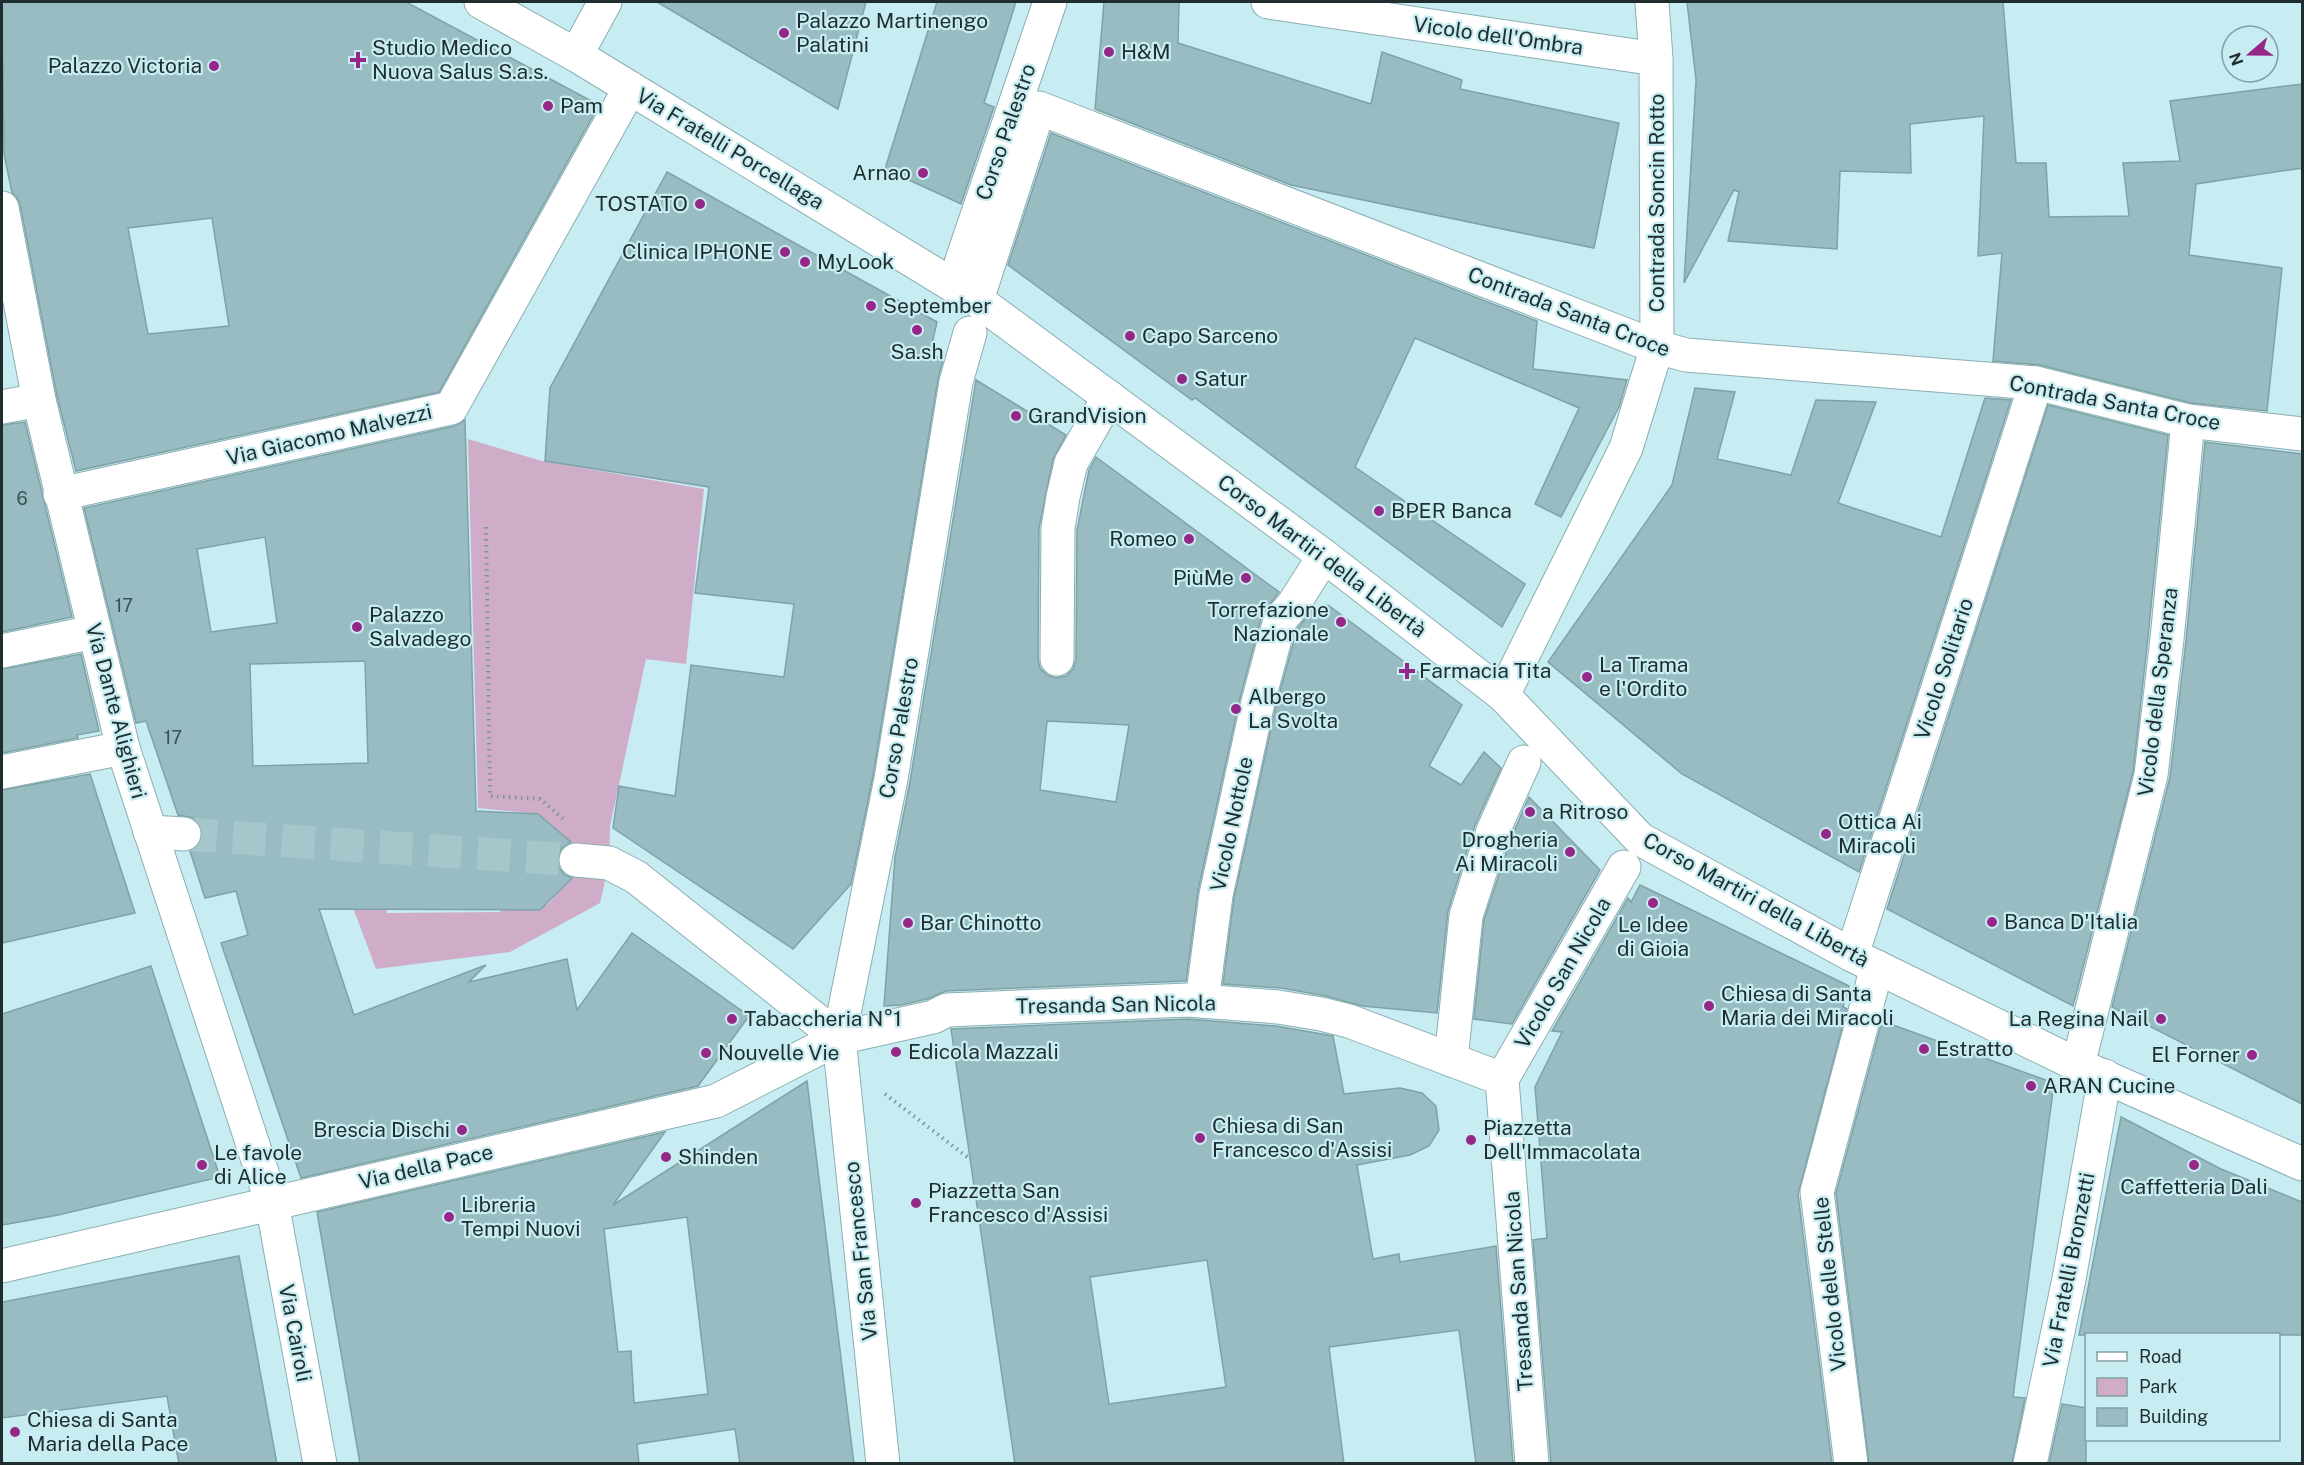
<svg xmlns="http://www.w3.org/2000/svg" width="2304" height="1465" font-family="'Public Sans',sans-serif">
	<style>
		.green { fill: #cfadc9 }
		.building { fill: #98bcc1; stroke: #7fa2a7; stroke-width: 1.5; fill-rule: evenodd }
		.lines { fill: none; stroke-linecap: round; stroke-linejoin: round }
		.pedestrian-tunnel { stroke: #a5c6ca; stroke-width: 33; stroke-dasharray: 33 16; stroke-linecap: butt }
		.pedestrian-casing { stroke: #8baeb3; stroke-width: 35 }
		.minor-casing { stroke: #8baeb3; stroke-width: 35 }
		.path { stroke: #7a9598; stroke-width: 4; stroke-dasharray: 1.5 4.5; stroke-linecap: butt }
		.pedestrian { stroke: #fff; stroke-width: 33 }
		.minor { stroke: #fff; stroke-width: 33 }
		.poi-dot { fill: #952789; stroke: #c7ecf1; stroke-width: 2 }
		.labels { text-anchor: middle; stroke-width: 4.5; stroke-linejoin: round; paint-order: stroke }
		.number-label { font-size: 18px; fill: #3d5154 }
		.poi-label { font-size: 21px; fill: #1f2d2f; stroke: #c7ecf1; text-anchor: start }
		.street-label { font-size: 21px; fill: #1f2d2f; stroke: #c7ecf1 }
	</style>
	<rect width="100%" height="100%" fill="#c7ecf1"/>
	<polygon class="green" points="468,439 542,461 704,489 686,664 646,659 610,826 609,863 600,903 510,952 376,969 352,905 386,903 387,913 500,912 503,904 547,905 574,876 575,845 538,814 478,808"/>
	<g class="building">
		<path d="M2 2H406L599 105 439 392 76 471 57 396 20 204 16 196 12 193 4 154ZM212 218 229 326 148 334 128 228Z"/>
		<polygon points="657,2 866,2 838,109 755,60"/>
		<polygon points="937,2 1016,2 984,103 994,107 961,204 885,169"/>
		<polygon points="1104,2 1179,2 1178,43 1371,104 1382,52 1462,80 1460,89 1619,123 1594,248 1291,185 1095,109"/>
		<polygon points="1687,2 2003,2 2016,163 2046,163 2049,217 2129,216 2123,163 2180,161 2170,101 2302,84 2302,168 2196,184 2189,255 2282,268 2267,411 2191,403 2040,365 1993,361 2002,253 1978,256 1984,116 1910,124 1911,173 1840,171 1837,249 1728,241 1739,192 1734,190 1684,283 1696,80"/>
		<polygon points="1051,133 1537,321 1533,369 1627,380 1619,407 1561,517 1535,504 1579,408 1415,338 1355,467 1525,584 1502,627 1195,398 1192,400 1008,265"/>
		<polygon points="667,172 937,322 930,353 943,360 938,379 873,776 851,884 793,949 613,828 619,786 675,796 691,665 784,677 794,604 695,593 709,487 545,461 550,388"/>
		<path d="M976 380 1066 435 1053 459 1039 528 1038 659 1040 668 1047 675 1056 678 1066 676 1073 669 1076 660 1077 530 1089 470 1096 457 1279 592 1262 615 1240 698 1198 891 1186 981 946 991 927 999 901 1005 884 1006 895 857 910 782ZM1047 721 1129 725 1116 802 1040 790Z"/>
		<polygon points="1695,388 1735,392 1717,459 1791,475 1816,400 1876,402 1838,503 1941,537 1985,398 2011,400 1859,872 1682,774 1548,662 1672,485"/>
		<polygon points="2048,405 2168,435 2148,637 2133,772 2073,1006 1887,909"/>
		<path d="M465 420 476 811 538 814 571 842 561 849 557 859 559 868 565 875 572 878 540 910 319 909 354 1015 486 965 469 982 567 959 577 1010 632 933 749 1016 698 1086 301 1178 221 943 248 935 236 891 205 898 190 851 200 844 203 835 201 826 194 818 178 815 146 721 136 723 84 508 455 426ZM265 537 277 623 211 632 197 549ZM365 661 368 763 253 766 250 664Z"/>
		<polygon points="25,422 72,617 2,632 2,425"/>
		<polygon points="2205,442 2302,454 2302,1104 2112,1007 2170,777 2186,641"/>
		<polygon points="1328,605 1462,705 1429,766 1461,785 1484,752 1501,768 1475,825 1448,911 1437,1013 1362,1006 1326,996 1281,988 1223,984 1234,898 1276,706 1297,629 1312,610"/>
		<polygon points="81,654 99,731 77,735 78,738 2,753 2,669"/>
		<polygon points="90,774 135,913 2,943 2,790"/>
		<polygon points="1529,797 1600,870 1512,1024 1474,1019 1484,920 1511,838"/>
		<polygon points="1640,885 1849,986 1843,1007 1847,1009 1798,1194 1832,1464 1551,1464 1533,1240 1547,1238 1535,1087 1562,1032 1552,1031 1628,898 1631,902"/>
		<polygon points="151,966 220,1177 58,1215 2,1225 2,1014"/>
		<path d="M1188 1019 1276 1026 1333 1036 1344 1094 1400 1088 1422 1093 1436 1106 1439 1130 1429 1146 1410 1155 1357 1165 1373 1259 1399 1254 1400 1262 1496 1246 1513 1464H1476L1459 1330 1329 1347 1344 1464H1015L951 1029ZM1207 1260 1226 1387 1109 1404 1090 1277Z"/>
		<polygon points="1882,1021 2054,1083 2013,1397 2025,1398 2012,1464 1869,1464 1836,1193"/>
		<path d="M807 1081 854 1464H740L735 1429 637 1444 639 1464H360L317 1212 665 1132 613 1205ZM687 1217 708 1394 634 1403 631 1351 618 1352 604 1229Z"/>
		<polygon points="2121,1117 2221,1169 2302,1202 2302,1335 2079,1335"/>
		<polygon points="239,1256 277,1464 179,1464 167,1396 2,1418 2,1302"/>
		<polygon points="2062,1404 2086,1408 2086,1464 2049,1464"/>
	</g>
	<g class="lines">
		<polyline class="pedestrian-tunnel" points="184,834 576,860"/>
		<defs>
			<g id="pedestrian">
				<polyline points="961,263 1050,2"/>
				<polyline points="150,832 184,834"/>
				<polyline points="576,860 609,863 636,877"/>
				<polyline points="839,1038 891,779 956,382 970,333"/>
				<polyline points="1451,1060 1466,916 1493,831 1524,762"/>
				<polyline points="1502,1079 1624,867"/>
			</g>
			<g id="minor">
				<polyline points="481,2 576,55 977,300 1324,556 1503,695 1640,839 1852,955 2078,1065 2302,1164"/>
				<polyline points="1268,2 1656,59"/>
				<polyline points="576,55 605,2"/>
				<polyline points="2,208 39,400 123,748 272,1203 320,1464"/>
				<polyline points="977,300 1039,108 1657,347 1686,355 2036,383 2188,421 2302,434"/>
				<polyline points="2,407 39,400"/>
				<polyline points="60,494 451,408 630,88"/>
				<polyline points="2,651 94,632"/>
				<polyline points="1057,659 1058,528 1063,497 1071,463 1109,397"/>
				<polyline points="1503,695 1626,448 1657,347 1656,59 1652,2"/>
				<polyline points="2,772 123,748"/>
				<polyline points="636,877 839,1038"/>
				<polyline points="1852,955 2036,383"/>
				<polyline points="1202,1001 1216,895 1258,702 1280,620 1293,605 1324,556"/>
				<polyline points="839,1038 883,1464"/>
				<polyline points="2078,1065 2151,775 2167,639 2188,421"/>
				<polyline points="2,1266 716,1101 839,1038 933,1017 947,1010 1188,1000 1278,1007 1321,1014 1349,1021 1502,1079 1532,1464"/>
				<polyline points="1851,1464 1817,1192 1877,967"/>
				<polyline points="2030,1464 2069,1279 2105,1076"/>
			</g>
		</defs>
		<use href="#pedestrian" class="pedestrian-casing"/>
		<use href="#minor" class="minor-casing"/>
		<g class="path">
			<polyline points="486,527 490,796 540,799 566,821"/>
			<polyline points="885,1094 970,1159"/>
		</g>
		<use href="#pedestrian" class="pedestrian"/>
		<use href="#minor" class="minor"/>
	</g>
	<g class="poi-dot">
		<circle cx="784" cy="33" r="6"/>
		<circle cx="1109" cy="52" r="6"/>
		<path d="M355 51h6v6h6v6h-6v6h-6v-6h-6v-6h6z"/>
		<circle cx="214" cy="66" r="6"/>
		<circle cx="548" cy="106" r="6"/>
		<circle cx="923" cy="173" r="6"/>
		<circle cx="700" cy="204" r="6"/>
		<circle cx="785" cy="252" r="6"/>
		<circle cx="805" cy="262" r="6"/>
		<circle cx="871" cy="306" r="6"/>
		<circle cx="917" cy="330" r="6"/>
		<circle cx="1130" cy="336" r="6"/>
		<circle cx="1182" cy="379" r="6"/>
		<circle cx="1016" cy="416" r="6"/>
		<circle cx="1379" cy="511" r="6"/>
		<circle cx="1189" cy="539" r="6"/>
		<circle cx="1246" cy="578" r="6"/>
		<circle cx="1341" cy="622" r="6"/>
		<circle cx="357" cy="627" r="6"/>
		<path d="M1404 662h6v6h6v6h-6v6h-6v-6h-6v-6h6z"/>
		<circle cx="1587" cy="677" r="6"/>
		<circle cx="1236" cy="709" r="6"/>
		<circle cx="1530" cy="812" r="6"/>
		<circle cx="1826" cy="834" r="6"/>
		<circle cx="1570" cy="852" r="6"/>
		<circle cx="1653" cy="903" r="6"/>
		<circle cx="1992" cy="922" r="6"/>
		<circle cx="908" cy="923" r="6"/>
		<circle cx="1709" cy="1006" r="6"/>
		<circle cx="732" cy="1019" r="6"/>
		<circle cx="2161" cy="1019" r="6"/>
		<circle cx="1924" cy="1049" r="6"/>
		<circle cx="896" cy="1052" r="6"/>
		<circle cx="706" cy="1053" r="6"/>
		<circle cx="2252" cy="1055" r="6"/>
		<circle cx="2031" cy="1086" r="6"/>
		<circle cx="462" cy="1130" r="6"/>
		<circle cx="1200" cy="1138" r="6"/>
		<circle cx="1471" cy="1140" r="6"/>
		<circle cx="666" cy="1157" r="6"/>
		<circle cx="202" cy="1165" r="6"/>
		<circle cx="2194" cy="1165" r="6"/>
		<circle cx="916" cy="1203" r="6"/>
		<circle cx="449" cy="1217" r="6"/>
		<circle cx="15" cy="1432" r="6"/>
	</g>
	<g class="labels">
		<g class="number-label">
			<text x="22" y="505">6</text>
			<text x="124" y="612">17</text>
			<text x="173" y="744">17</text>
		</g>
		<g class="poi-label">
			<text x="796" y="28">Palazzo Martinengo<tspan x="796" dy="24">Palatini</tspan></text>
			<text x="372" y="55">Studio Medico<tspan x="372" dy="24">Nuova Salus S.a.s.</tspan></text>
			<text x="1121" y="59">H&amp;M</text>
			<text x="202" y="73" text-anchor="end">Palazzo Victoria</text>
			<text x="560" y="113">Pam</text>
			<text x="911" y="180" text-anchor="end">Arnao</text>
			<text x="688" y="211" text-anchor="end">TOSTATO</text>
			<text x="773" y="259" text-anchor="end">Clinica IPHONE</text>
			<text x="817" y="269">MyLook</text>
			<text x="883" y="313">September</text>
			<text x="1142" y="343">Capo Sarceno</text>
			<text x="917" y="359" text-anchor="middle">Sa.sh</text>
			<text x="1194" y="386">Satur</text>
			<text x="1028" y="423">GrandVision</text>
			<text x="1391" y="518">BPER Banca</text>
			<text x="1177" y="546" text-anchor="end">Romeo</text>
			<text x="1234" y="585" text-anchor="end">PiùMe</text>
			<text x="1329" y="617" text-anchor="end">Torrefazione<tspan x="1329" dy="24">Nazionale</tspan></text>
			<text x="369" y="622">Palazzo<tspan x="369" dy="24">Salvadego</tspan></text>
			<text x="1599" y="672">La Trama<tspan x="1599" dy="24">e l'Ordito</tspan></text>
			<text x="1419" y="678">Farmacia Tita</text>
			<text x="1248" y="704">Albergo<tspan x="1248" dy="24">La Svolta</tspan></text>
			<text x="1542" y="819">a Ritroso</text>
			<text x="1838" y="829">Ottica Ai<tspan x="1838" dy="24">Miracoli</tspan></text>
			<text x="1558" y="847" text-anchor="end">Drogheria<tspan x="1558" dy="24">Ai Miracoli</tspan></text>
			<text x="2004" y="929">Banca D'Italia</text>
			<text x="920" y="930">Bar Chinotto</text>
			<text x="1653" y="932" text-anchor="middle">Le Idee<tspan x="1653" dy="24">di Gioia</tspan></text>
			<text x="1721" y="1001">Chiesa di Santa<tspan x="1721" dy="24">Maria dei Miracoli</tspan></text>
			<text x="744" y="1026">Tabaccheria N°1</text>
			<text x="2149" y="1026" text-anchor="end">La Regina Nail</text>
			<text x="1936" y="1056">Estratto</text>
			<text x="908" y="1059">Edicola Mazzali</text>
			<text x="718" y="1060">Nouvelle Vie</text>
			<text x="2240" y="1062" text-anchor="end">El Forner</text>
			<text x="2043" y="1093">ARAN Cucine</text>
			<text x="1212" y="1133">Chiesa di San<tspan x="1212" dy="24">Francesco d'Assisi</tspan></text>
			<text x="1483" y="1135">Piazzetta<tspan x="1483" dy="24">Dell'Immacolata</tspan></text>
			<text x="450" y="1137" text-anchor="end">Brescia Dischi</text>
			<text x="214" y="1160">Le favole<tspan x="214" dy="24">di Alice</tspan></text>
			<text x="678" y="1164">Shinden</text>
			<text x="2194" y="1194" text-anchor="middle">Caffetteria Dali</text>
			<text x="928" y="1198">Piazzetta San<tspan x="928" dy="24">Francesco d'Assisi</tspan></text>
			<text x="461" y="1212">Libreria<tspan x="461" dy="24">Tempi Nuovi</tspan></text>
			<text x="27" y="1427">Chiesa di Santa<tspan x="27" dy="24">Maria della Pace</tspan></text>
		</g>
		<g class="street-label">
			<text transform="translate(1498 36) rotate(8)" y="7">Vicolo dell'Ombra</text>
			<text transform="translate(1006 132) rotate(-71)" y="7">Corso Palestro</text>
			<text transform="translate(730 149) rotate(31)" y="7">Via Fratelli Porcellaga</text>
			<text transform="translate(1657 203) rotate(-90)" y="7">Contrada Soncin Rotto</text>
			<text transform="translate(1569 312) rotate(21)" y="7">Contrada Santa Croce</text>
			<text transform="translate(2115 403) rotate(11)" y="7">Contrada Santa Croce</text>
			<text transform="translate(329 435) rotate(-13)" y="7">Via Giacomo Malvezzi</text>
			<text transform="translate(1322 556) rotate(37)" y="7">Corso Martiri della Libertà</text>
			<text transform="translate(1944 669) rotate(-72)" y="7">Vicolo Solitario</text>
			<text transform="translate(2158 692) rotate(-83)" y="7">Vicolo della Speranza</text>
			<text transform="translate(116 711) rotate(75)" y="7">Via Dante Alighieri</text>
			<text transform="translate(899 728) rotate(-80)" y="7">Corso Palestro</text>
			<text transform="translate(1232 824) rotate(-78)" y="7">Vicolo Nottole</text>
			<text transform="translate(1756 900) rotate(29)" y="7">Corso Martiri della Libertà</text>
			<text transform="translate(1563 973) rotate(-60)" y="7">Vicolo San Nicola</text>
			<text transform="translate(1116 1005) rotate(-1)" y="7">Tresanda San Nicola</text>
			<text transform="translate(426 1167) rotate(-13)" y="7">Via della Pace</text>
			<text transform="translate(861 1251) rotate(-96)" y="7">Via San Francesco</text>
			<text transform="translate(2069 1270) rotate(-79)" y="7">Via Fratelli Bronzetti</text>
			<text transform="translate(1830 1284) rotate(-96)" y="7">Vicolo delle Stelle</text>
			<text transform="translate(1519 1291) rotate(-94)" y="7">Tresanda San Nicola</text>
			<text transform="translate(295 1333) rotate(79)" y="7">Via Cairoli</text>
		</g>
	</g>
	<rect width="2304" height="1465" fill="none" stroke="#1f2d2f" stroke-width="6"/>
	<rect x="2085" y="1333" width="195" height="108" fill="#c7ecf1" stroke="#84a0a3" stroke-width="1.5"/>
	<rect x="2097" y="1352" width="30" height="9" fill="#ffffff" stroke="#84a0a3" stroke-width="1.5"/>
	<text x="2139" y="1363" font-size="18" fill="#1f2d2f">Road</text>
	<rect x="2097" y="1378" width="30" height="18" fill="#cfadc9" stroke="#84a0a3" stroke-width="1.5"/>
	<text x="2139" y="1393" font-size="18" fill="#1f2d2f">Park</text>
	<rect x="2097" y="1408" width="30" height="18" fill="#98bcc1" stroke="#84a0a3" stroke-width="1.5"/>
	<text x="2139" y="1423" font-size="18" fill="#1f2d2f">Building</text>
	<g transform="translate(2250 54) rotate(250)"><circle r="28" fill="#c7ecf1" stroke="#84a0a3" stroke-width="1.5"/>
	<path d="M0-4.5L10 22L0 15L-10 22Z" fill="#952789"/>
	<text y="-9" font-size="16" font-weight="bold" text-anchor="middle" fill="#1f2d2f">N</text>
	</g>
</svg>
